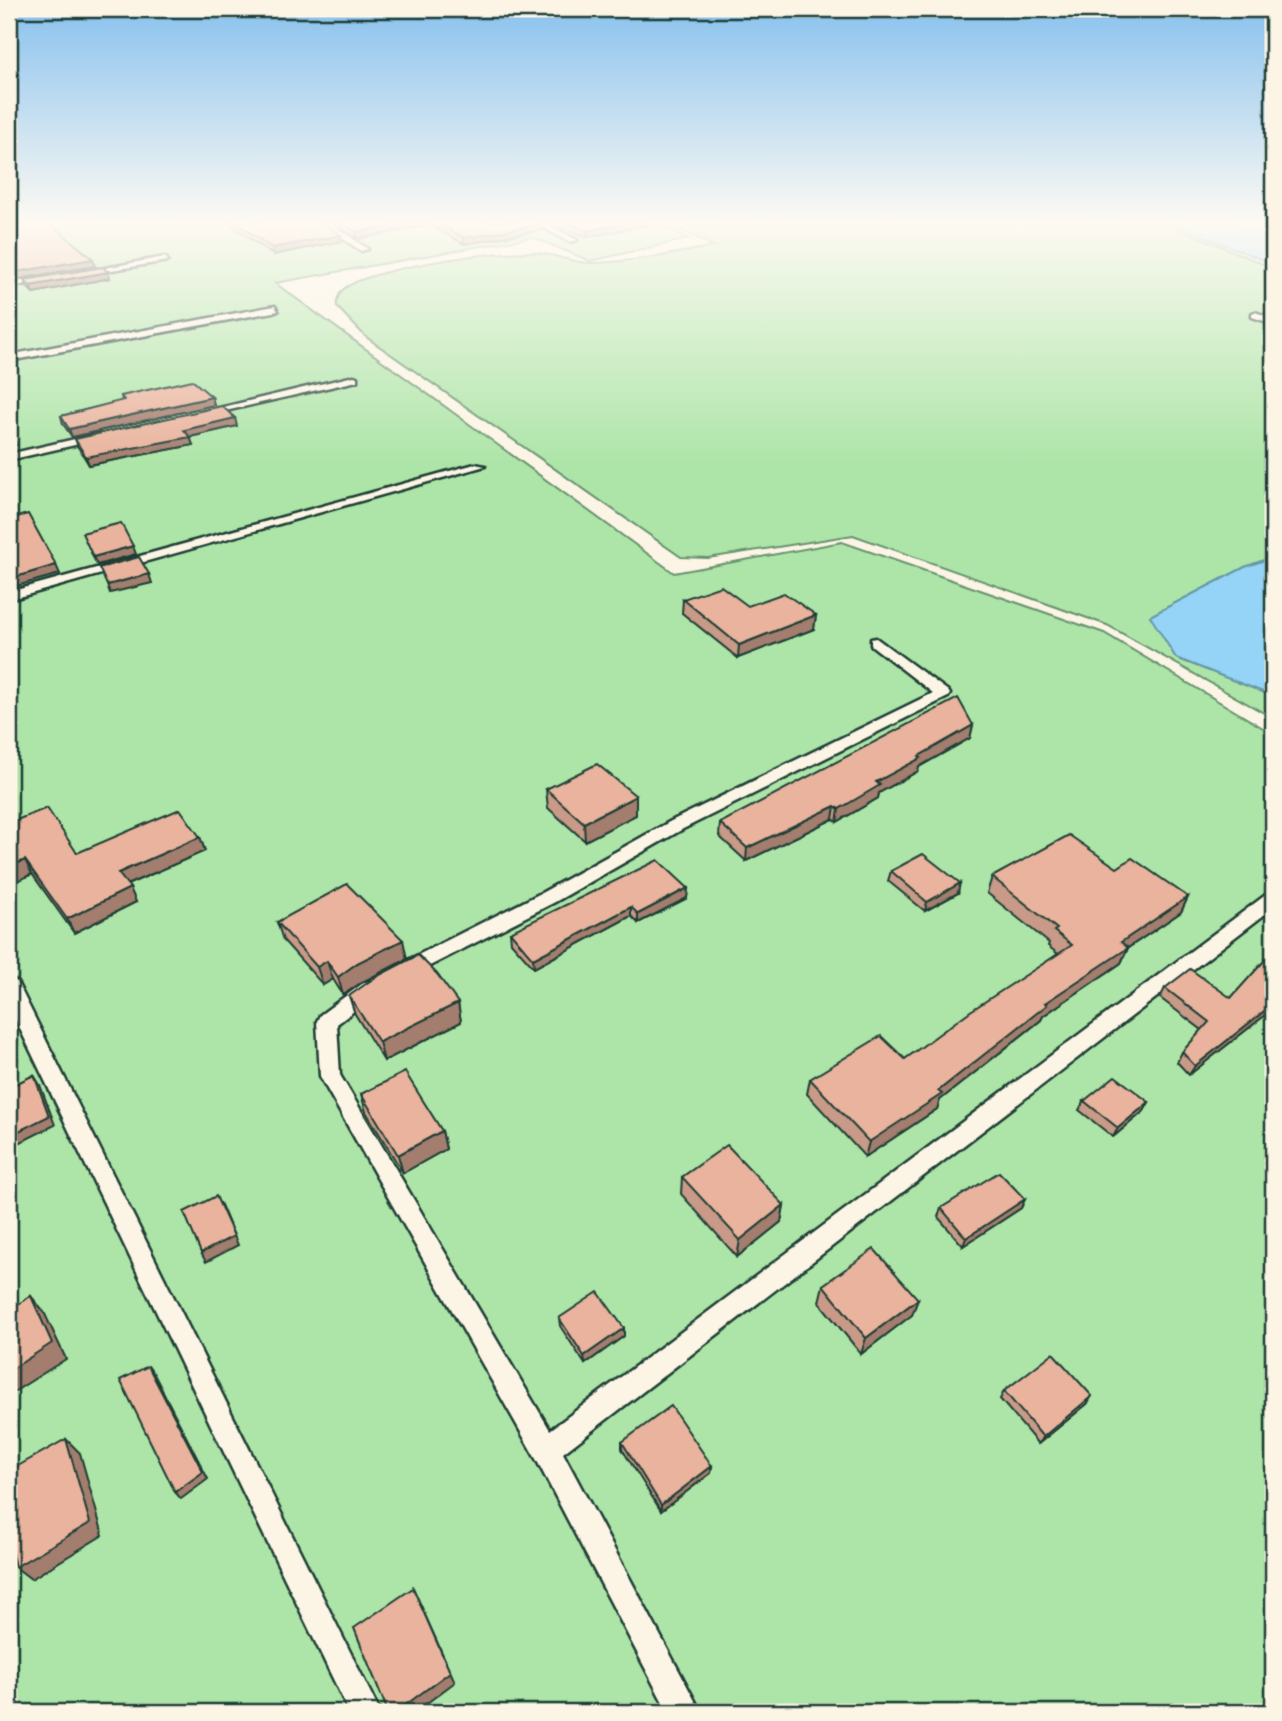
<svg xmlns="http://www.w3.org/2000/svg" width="1282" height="1721" font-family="'Balsamiq Sans',sans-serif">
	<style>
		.green { fill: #ade5a8; stroke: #66916e; stroke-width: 2 }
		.water { fill: #95d4f6; stroke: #6698a8; stroke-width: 2 }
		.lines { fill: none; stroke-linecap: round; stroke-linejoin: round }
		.lane-casing { stroke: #1f3d34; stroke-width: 5 }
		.lane { fill: #fcf5e5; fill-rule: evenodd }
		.wall { fill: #c89a87; stroke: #1f3d34; stroke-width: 2 }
		.shaded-wall { fill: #a37d6e; stroke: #1f3d34; stroke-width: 2 }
		.building { fill: #e9b39d; stroke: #1f3d34; stroke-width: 2 }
	</style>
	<rect width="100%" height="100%" fill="#fcf5e5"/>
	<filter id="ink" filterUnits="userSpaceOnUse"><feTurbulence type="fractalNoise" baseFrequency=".0143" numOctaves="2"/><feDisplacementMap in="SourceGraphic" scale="14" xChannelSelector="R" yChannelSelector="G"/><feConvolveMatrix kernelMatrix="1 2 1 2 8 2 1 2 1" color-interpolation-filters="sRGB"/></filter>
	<g filter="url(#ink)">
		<g class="green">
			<polygon points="9,222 653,222 689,239 590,261 532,237 275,283 674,573 842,542 1104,633 1273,734 1273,1712 9,1712"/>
			<path d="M665 222H1163L1273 268V557L1245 567 1151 616 1176 658 1273 696V718L1107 625 853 535 708 558 681 557 366 337 337 307C336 300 339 292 345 288 371 268 505 248 539 253 557 255 573 263 591 263 632 262 674 254 714 246Z"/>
		</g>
		<g class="water">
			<polygon points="1168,222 1273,222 1273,264"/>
			<polygon points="1273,557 1273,696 1176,658 1150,616 1245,567"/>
		</g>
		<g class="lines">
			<defs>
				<g id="lane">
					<polygon points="319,222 328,222 368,249 361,251"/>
					<polygon points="533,222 543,222 577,240 570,242"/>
					<polygon points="165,257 168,261 81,275 77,273"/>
					<polygon points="47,277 50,281 9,287 9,283"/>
					<polygon points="275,306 278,311 9,361 9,355"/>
					<polygon points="1255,312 1273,318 1273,324 1252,317 1252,313"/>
					<polygon points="354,376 357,377 357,381 203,416 198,413"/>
					<polygon points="97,434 101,435 101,439 9,460 9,454"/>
					<polygon points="475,464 485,466 9,600 9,592"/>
					<polygon points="876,638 948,691 950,694 948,697 683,829 555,902 410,976 403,978 396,976 393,971 396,966 543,892 671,821 933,693 871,645 871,639"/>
					<polygon points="1273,893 1273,908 563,1453 701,1712 668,1712 536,1459 323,1082 320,1076 317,1021 320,1015 362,984 369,981 376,984 379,989 376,994 337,1024 340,1075 550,1430 1267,894"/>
					<polygon points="9,979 16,981 19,986 380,1712 349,1712 9,1006"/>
				</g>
			</defs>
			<use href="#lane" class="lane-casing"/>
			<use href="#lane" class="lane"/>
		</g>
		<g class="wall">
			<polygon points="9,222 95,266 18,279 9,269"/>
			<polygon points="227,222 322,222 342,241 273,255"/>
			<polygon points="333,222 539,222 542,230 464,244 430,225 357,239"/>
			<polygon points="550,222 647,222 647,225 587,237"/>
			<polygon points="108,272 110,278 33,293 27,287 24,280"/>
			<polygon points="121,396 212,397 214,405 72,437 63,424 61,416 122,401"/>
			<polygon points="237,426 190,437 193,445 89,465 78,447 75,439"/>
			<polygon points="683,599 816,615 814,629 738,658 682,613"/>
			<polygon points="973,725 970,738 919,767 918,771 879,793 878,798 837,822 833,819 746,861 719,836 720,823"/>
			<polygon points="546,789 636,796 636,815 585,841 548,808"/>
			<polygon points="9,823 77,853 200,837 205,851 127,885 136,902 74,933 32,874 9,885"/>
			<polygon points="1117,868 1188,897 1181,912 1128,948 1121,963 1043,1016 1041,1020 940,1100 937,1109 865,1157 807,1094 810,1079 905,1059 1058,954 1048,946 1049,943 987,893 992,877"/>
			<polygon points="891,871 958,893 925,911 888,881"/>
			<polygon points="688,888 687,898 638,923 631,916 534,968 511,942 510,932"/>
			<polygon points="277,922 407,959 362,982 343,995 333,979 323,985 283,940"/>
			<polygon points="1273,951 1273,1009 1189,1075 1177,1062 1182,1052 1202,1030 1160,998 1165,988 1231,998"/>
			<polygon points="349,996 458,1003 461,1022 384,1061 355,1014"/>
			<polygon points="361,1094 442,1131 446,1149 403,1173 366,1112"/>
			<polygon points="1084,1101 1149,1102 1144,1111 1113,1137 1079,1110"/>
			<polygon points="682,1177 784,1205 781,1222 737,1257 681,1194"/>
			<polygon points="1025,1199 1021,1208 963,1246 938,1217 941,1208"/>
			<polygon points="823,1285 918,1299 912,1315 861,1354 819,1302"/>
			<polygon points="559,1318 624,1328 624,1336 585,1364 560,1326"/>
			<polygon points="1004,1391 1087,1404 1038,1444 1000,1399"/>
			<polygon points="622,1442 712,1466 711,1473 661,1511 622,1449"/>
		</g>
		<g class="shaded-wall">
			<polygon points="411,222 430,222 430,225 357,239 356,232"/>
			<polygon points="631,222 647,222 647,225 587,237 587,231"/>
			<polygon points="542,224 542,230 464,244 464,238"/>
			<polygon points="341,235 342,241 273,255 272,248"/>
			<polygon points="93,259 95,266 18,279 16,272"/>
			<polygon points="108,272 110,278 33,293 30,286"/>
			<polygon points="212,397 214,405 72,437 69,429"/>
			<polygon points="235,418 237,426 190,437 193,445 89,465 86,457 184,430"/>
			<polygon points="14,437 17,445 9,447 9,438"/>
			<polygon points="133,546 136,554 97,565 93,557"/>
			<polygon points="56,565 60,574 9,588 9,579"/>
			<polygon points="149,574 152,583 110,593 107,585"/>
			<polygon points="816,615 814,629 738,658 739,645"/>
			<polygon points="973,725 970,738 919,767 918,771 879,793 878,798 837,822 839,809 876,782 919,756"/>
			<polygon points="636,796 636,815 585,841 584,823"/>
			<polygon points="835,806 833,819 746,861 747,848"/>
			<polygon points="200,837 205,851 124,886 118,873"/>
			<polygon points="25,860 32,874 9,885 9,867"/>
			<polygon points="960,883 958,893 925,911 927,902"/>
			<polygon points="130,888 136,902 74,933 67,919"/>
			<polygon points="688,888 687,898 638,923 638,914"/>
			<polygon points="1188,897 1181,912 1128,948 1121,963 1043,1016 1041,1020 940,1100 937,1109 865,1157 869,1142 938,1091 1121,942"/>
			<polygon points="631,907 631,916 534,968 533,959"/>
			<polygon points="403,940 407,959 362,982 343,995 338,977 357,963"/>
			<polygon points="327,961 333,979 323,985 317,967"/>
			<polygon points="458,1003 461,1022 384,1061 379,1042"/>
			<polygon points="1273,1004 1273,1009 1189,1075 1195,1066"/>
			<polygon points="34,1075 40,1085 55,1125 9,1148 9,1136"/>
			<polygon points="1149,1102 1144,1111 1113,1137 1118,1128"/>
			<polygon points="442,1131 446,1149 403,1173 398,1155"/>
			<polygon points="1025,1199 1021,1208 963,1246 966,1238"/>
			<polygon points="221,1205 238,1245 206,1262 201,1253"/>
			<polygon points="784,1205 781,1222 737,1257 740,1240"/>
			<polygon points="31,1296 44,1312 66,1359 9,1395 9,1371"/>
			<polygon points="918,1299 912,1315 861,1354 866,1338"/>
			<polygon points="624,1328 624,1336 585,1364 584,1356"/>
			<polygon points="148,1366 154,1374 208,1479 181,1499 175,1492"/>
			<polygon points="1092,1396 1087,1404 1038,1444 1043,1437"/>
			<polygon points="66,1439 80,1453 103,1535 31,1579 15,1567"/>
			<polygon points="712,1466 711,1473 661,1511 661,1505"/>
			<polygon points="413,1588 455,1682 415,1712 396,1712"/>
		</g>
		<g class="building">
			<polygon points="9,222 48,222 93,259 16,272 9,265"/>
			<polygon points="235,222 322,222 341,235 272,248"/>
			<polygon points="341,222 411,222 356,232"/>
			<polygon points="435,222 539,222 542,224 464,238"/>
			<polygon points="564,222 631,222 587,231"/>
			<polygon points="103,267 108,272 30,286 24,280"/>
			<polygon points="192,380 212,397 69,429 61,416 124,400 121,396"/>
			<polygon points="222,406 235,418 184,430 190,437 86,457 75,439"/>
			<polygon points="9,430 14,437 9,438"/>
			<polygon points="28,514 56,565 9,579 9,519"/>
			<polygon points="121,523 133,546 93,557 82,533"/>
			<polygon points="139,557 149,574 107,585 99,568"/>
			<polygon points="721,586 748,606 784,593 816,615 739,645 683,599"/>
			<polygon points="958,698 973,725 919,756 921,758 876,782 880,785 839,809 835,806 747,848 720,823"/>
			<polygon points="597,764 636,796 584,823 546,789"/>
			<polygon points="47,808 77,853 180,809 200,837 118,873 130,888 67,919 25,860 9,867 9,823"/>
			<polygon points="1069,835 1117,868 1132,858 1188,897 1121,942 1128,948 1045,1003 1047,1005 938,1091 942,1094 869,1142 810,1079 881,1036 905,1059 969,1012 1072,945 1054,931 1057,929 992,877"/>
			<polygon points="923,854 960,883 927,902 891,871"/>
			<polygon points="658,860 688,888 638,914 631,907 533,959 510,932"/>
			<polygon points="347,884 403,940 357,963 338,977 327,961 317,967 277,922"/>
			<polygon points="1273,951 1273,1004 1195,1066 1182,1052 1209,1022 1165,988 1190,969 1231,998"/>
			<polygon points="418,955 437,974 458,1003 379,1042 349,996 374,978"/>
			<polygon points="405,1072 442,1131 398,1155 361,1094"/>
			<polygon points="34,1075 49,1116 9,1136 9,1087"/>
			<polygon points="1115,1076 1149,1102 1118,1128 1084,1101"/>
			<polygon points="727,1145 784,1205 740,1240 682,1177"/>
			<polygon points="999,1172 1025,1199 966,1238 941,1208"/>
			<polygon points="216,1196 234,1236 201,1253 184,1212"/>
			<polygon points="874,1249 918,1299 866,1338 823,1285"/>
			<polygon points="598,1292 624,1328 584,1356 559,1318"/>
			<polygon points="31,1296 52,1343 9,1371 9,1310"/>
			<polygon points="1053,1353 1092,1396 1043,1437 1004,1391"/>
			<polygon points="148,1366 203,1472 175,1492 120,1380"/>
			<polygon points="671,1406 712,1466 661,1505 622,1442"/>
			<polygon points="66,1439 90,1523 15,1567 9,1541 9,1471"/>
			<polygon points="413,1588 450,1672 396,1712 388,1712 354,1628"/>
		</g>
	</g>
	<linearGradient id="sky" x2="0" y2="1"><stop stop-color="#87c1ee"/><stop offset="0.48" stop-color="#fefaf3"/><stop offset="1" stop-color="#fefaf3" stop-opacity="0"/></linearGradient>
	<rect width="1282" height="463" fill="url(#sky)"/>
	<rect width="1282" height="1721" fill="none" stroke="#fcf5e5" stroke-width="35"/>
	<rect x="18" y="18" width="1247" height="1686" fill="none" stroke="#1f3d34" stroke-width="2.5" filter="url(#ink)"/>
</svg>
